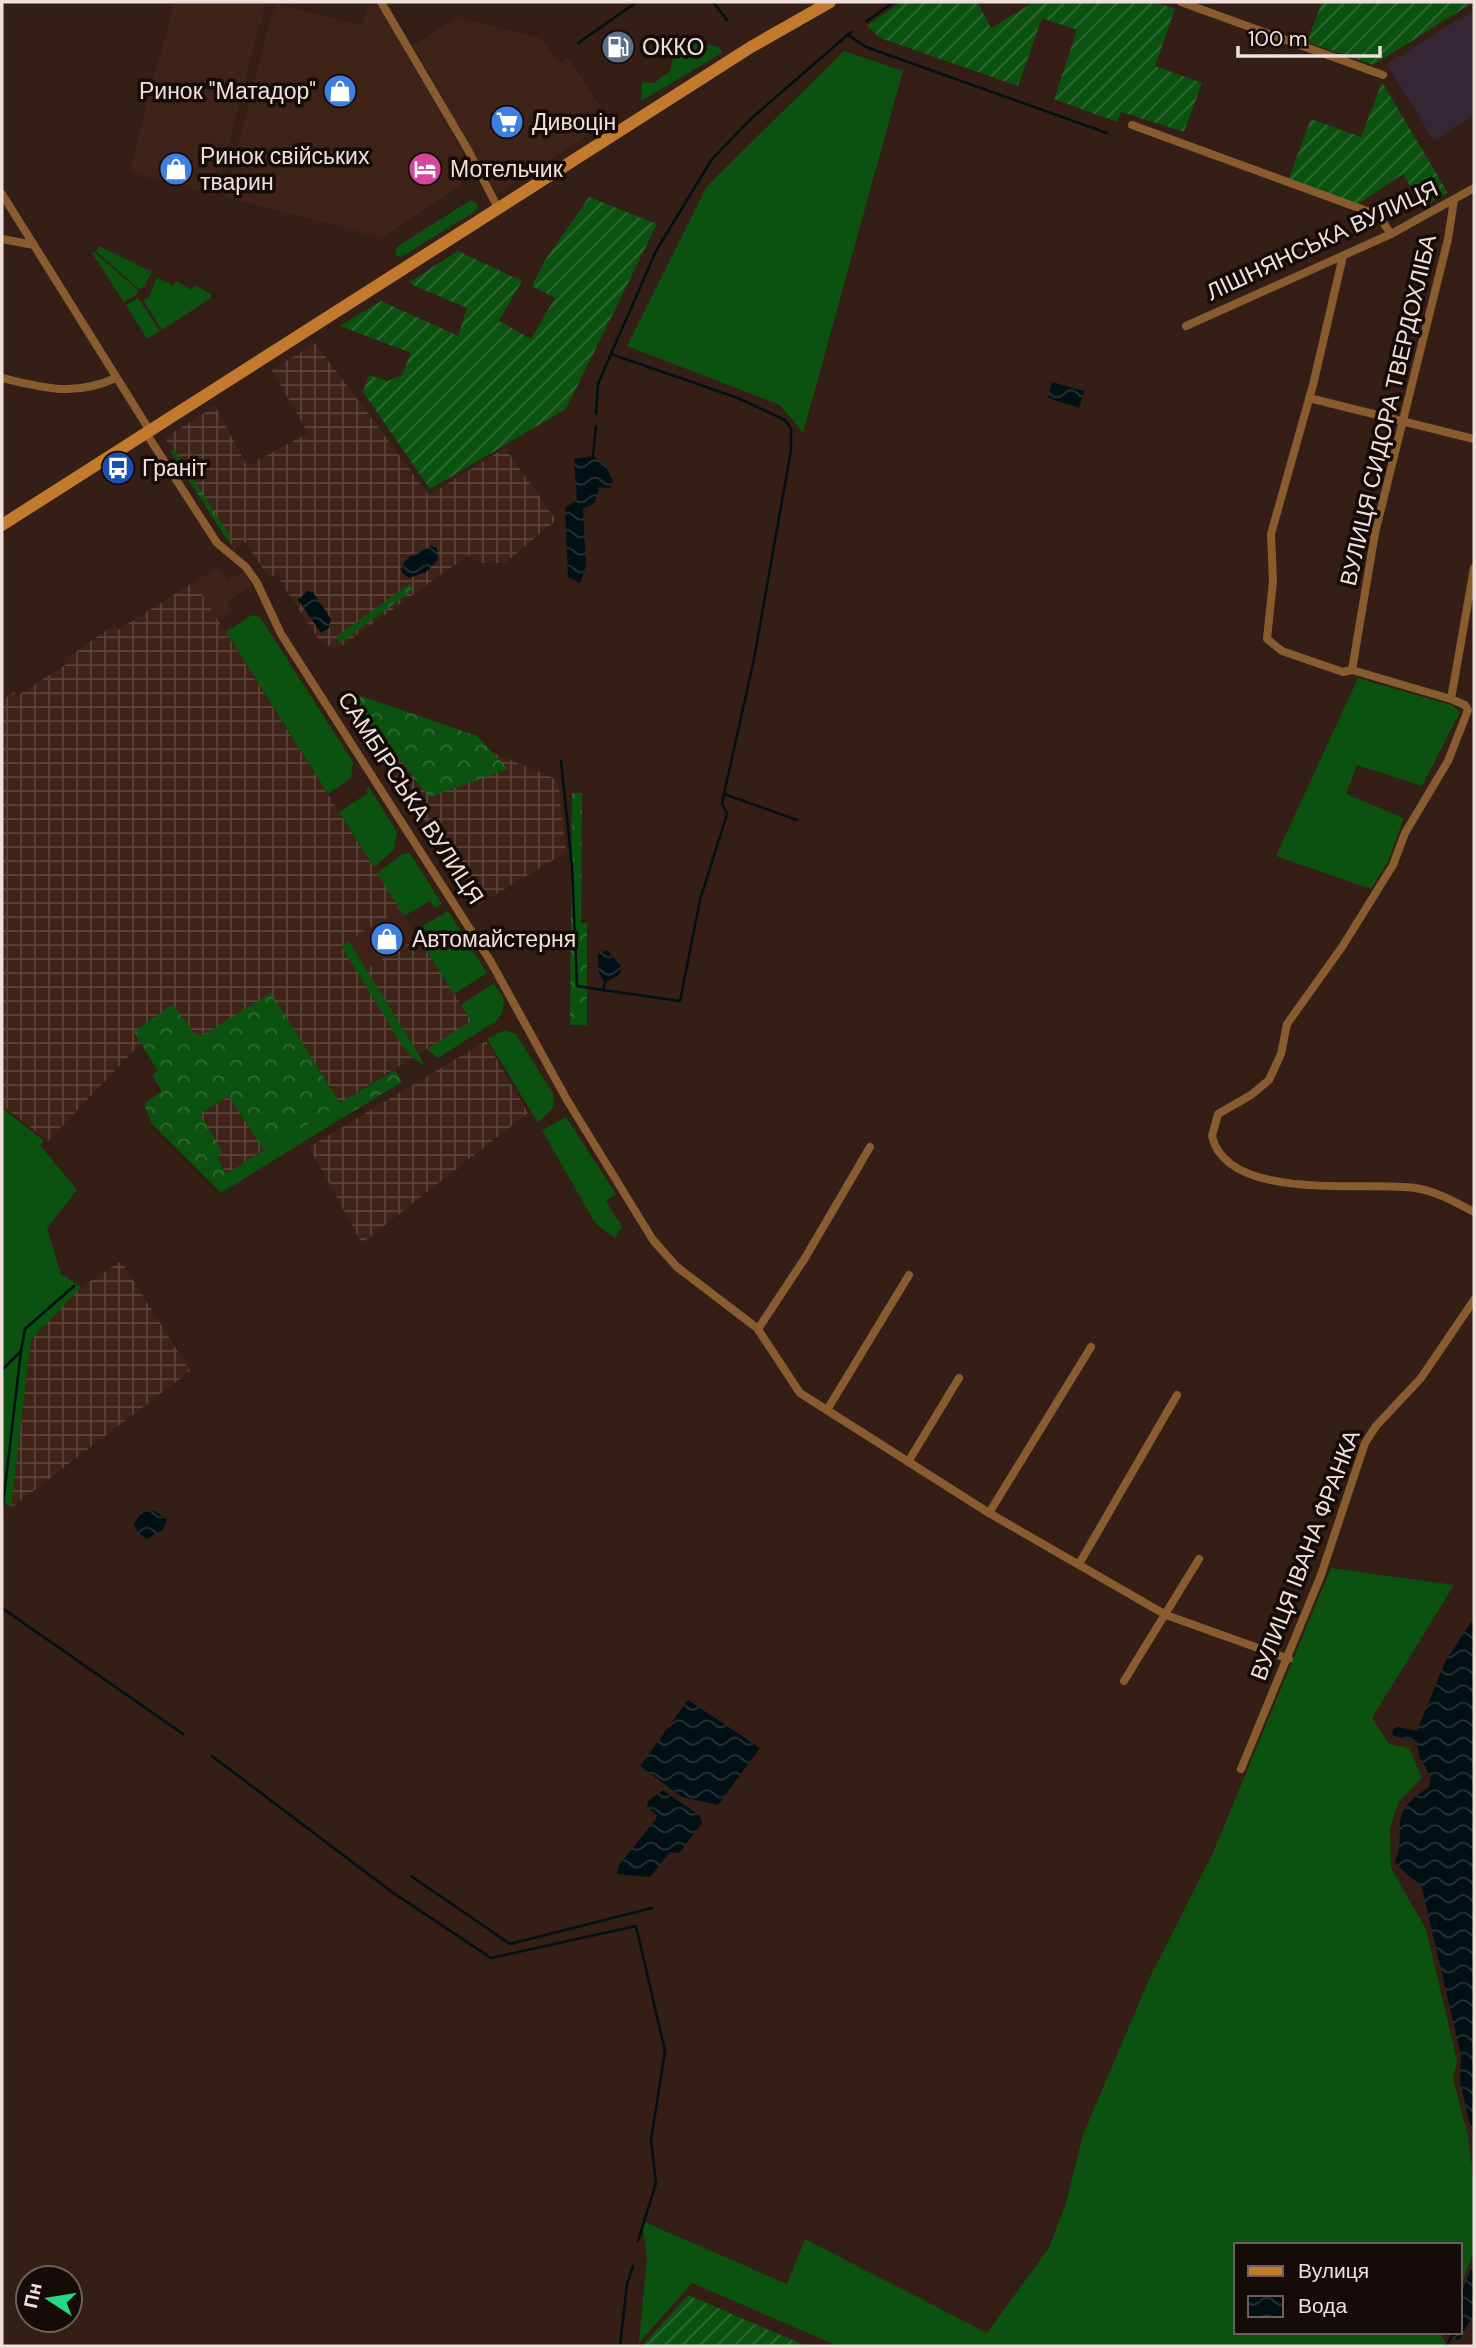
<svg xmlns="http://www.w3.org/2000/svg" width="1476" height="2348" font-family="'DM Sans',sans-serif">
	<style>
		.built { fill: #3f2318 }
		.industrial { fill: url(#industrial-grid) }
		.education { fill: #342733 }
		.grass { fill: #0b5211 }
		.forest { fill: url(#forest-crowns) }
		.garden { fill: url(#garden-furrows) }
		.water { fill: url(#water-waves) }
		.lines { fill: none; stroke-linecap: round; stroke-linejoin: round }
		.stream { stroke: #011014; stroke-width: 2.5 }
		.minor { stroke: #895c30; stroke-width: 8 }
		.secondary { stroke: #c27a2e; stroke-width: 12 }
		.labels { text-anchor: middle; stroke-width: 7; stroke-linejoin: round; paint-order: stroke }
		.poi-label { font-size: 23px; fill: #f0e0db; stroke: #150b08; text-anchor: start }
		.street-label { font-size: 23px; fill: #f0e0db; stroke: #150b08 }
	</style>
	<defs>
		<pattern id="industrial-grid" width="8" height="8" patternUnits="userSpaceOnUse" patternTransform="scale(1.75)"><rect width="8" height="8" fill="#3f2318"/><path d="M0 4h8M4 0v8" fill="none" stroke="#5b4339"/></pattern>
		<pattern id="forest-crowns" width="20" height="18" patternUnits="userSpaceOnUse" patternTransform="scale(1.75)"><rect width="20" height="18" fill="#0b5211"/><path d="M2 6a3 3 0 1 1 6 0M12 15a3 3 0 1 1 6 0" fill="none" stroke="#2f6b33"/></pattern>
		<pattern id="garden-furrows" width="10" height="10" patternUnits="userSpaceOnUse" patternTransform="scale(1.75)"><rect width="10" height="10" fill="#0b5211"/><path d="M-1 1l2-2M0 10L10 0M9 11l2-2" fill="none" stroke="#2f6b33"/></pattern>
		<pattern id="water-waves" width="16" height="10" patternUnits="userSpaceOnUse" patternTransform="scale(1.75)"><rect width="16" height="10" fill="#011014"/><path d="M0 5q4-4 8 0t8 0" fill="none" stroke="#263236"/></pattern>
	</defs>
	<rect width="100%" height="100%" fill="#341e16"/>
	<g class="built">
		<polygon points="174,2 266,2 215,195 129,172"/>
		<polygon points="275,3 362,26 368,4 380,7 465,157 461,185 382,238 224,197"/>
		<polygon points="457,18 541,38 559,63 568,57 610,121 497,194 413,45"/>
		<polygon points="218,567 228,581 243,571 252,586 227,602 233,612 219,621 194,582"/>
		<polygon points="400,909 418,938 366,969 349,941"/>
	</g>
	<g class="industrial">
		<polygon points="315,343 429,495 505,448 554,517 554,522 505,563 482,563 468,555 336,650 319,640 276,574 269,578 245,542 234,549 165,438 215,406 247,466 308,433 272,370"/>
		<polygon points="194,582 400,909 349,941 366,969 418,938 472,1021 217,1179 152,1075 158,1071 141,1043 48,1141 2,1105 2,700 14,692 17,696 68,663 66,659 114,625 118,630"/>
		<polygon points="348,703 446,733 558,780 566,852 476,906 462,882 456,885 447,872 453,867"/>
		<polygon points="486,1041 528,1113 362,1243 309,1147"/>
		<polygon points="121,1261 190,1371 11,1508 31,1340 81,1287"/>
	</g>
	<polygon class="education" points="1474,10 1474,115 1434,141 1387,64"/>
	<g class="grass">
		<polygon points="694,42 719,47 722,53 641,101 642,82 654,83 670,71 674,55"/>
		<polygon points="844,51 903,71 803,433 780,405 627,346 707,186"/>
		<polygon points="471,200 477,203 477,210 403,256 397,257 395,250 398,246"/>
		<polygon points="99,246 152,272 144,287 139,289 96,251"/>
		<polygon points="94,252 138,290 137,294 124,302 92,253"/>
		<polygon points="157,277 173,286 176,281 192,290 195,285 211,294 211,298 162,330 143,300 149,297"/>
		<polygon points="138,298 160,331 147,339 126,305"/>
		<polygon points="252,615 260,617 353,762 351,778 328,794 226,632"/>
		<polygon points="1358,678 1451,705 1460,712 1422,786 1357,765 1346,794 1404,818 1388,861 1371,889 1276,856"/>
		<polygon points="369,787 397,832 394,850 374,867 339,812 368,793 366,789"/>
		<polygon points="410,853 442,904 435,908 430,901 404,916 377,873 403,854"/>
		<polygon points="448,911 487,973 454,994 414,931"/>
		<polygon points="349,941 419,1055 425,1066 413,1058 402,1045 341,946"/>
		<polygon points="494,983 504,999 502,1013 496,1021 438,1058 427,1049 471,1021 461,1005"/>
		<polygon points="505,1030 516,1034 553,1094 554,1106 538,1123 487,1039"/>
		<polygon points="2,1108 44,1141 40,1145 77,1190 47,1228 61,1274 81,1287 31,1340 11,1508 2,1500"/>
		<polygon points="332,1108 339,1120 221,1193 211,1183"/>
		<polygon points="566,1117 616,1194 606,1201 622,1227 615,1238 595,1223 542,1130"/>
		<polygon points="1331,1568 1454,1585 1372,1718 1389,1744 1409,1748 1422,1778 1398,1803 1390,1829 1391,1868 1426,1929 1457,2061 1453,2078 1468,2136 1474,2183 1474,2251 1460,2288 1460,2245 1236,2245 1236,2332 1444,2332 1442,2337 1448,2346 838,2346 692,2283 639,2343 647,2256 642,2221 787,2284 805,2239 987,2333 1049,2248 1066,2203 1083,2135 1151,1975 1212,1855"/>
	</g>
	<g class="forest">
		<polygon points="174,449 232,539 228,541 170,451"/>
		<polygon points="409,584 413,590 340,643 336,637"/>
		<polygon points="361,696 477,736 508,769 429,797 353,700"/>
		<polygon points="572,793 582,793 581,923 587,923 587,1025 570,1025"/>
		<polygon points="271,993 340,1103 395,1070 402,1082 339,1120 332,1109 264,1151 229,1096 200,1114 221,1149 218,1159 226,1174 211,1183 152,1124 144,1104 162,1091 152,1075 158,1071 134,1032 173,1004 194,1033 201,1036"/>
	</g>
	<g class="garden">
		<polygon points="901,2 977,2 991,28 1034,2 1155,2 1175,9 1155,66 1202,83 1184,132 1121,112 1117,122 1054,99 1077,30 1042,18 1018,86 880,38 867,26"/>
		<polygon points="1322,2 1474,2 1373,65 1307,42"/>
		<polygon points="1382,82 1448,193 1423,207 1403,174 1358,204 1289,178 1311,119 1361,137"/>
		<polygon points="589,197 657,224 566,409 430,489 363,392 369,375 388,381 402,375 411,353 340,326 381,301 458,336 467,308 408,283 458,251 522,281 499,321 531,339 555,298 532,286 544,262"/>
		<polygon points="688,2295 806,2346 642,2346"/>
	</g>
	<g class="water">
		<polygon points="1052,382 1084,391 1079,408 1048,398"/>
		<path d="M593 456 605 465 613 481 610 488 599 487C595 500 598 504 583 508L586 566 580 583 568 577 565 507 577 501 574 459Z"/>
		<polygon points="432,546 437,548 438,560 426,572 409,578 402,573 401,566 411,555"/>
		<polygon points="307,591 313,592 331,619 329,628 321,633 298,600"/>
		<polygon points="607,950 621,966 620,974 605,983 599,973 598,954"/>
		<polygon points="155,1511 167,1520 162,1530 147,1539 137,1532 134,1524 141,1512"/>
		<path d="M1474 1618V2140L1460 2082 1461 2055 1422 1888 1395 1863C1409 1826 1384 1816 1429 1787L1431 1778 1419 1756 1417 1742 1392 1735 1394 1726 1417 1731 1446 1660Z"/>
		<polygon points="688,1700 760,1748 718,1805 682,1797 640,1766"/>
		<polygon points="663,1790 700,1816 702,1823 679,1853 670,1852 650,1877 617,1874 619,1865 656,1819 657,1815 647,1808 648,1801"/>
		<polygon points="1474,2262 1474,2313 1460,2339 1456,2340 1450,2333 1460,2332 1460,2296"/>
	</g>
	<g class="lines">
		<g class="stream">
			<polyline points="713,2 727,20"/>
			<polyline points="867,21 894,2"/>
			<polyline points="848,35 866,47 1107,133"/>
			<polyline points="578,43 637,2"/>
			<polyline points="596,414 598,384 611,354"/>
			<polyline points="593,456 596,426"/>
			<polyline points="561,761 572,866 577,986 603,990"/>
			<polyline points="724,794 797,820"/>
			<polyline points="605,983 603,990 680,1001 700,900 727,814 722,803 754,659 791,450 791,429 785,420 738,398 611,354 656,251 712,159 753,117 851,32"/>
			<polyline points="2,1370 21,1351 25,1329 74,1286"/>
			<polyline points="2,1513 21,1351"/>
			<polyline points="2,1608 183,1734"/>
			<polyline points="212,1756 392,1892 491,1958 636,1926 665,2051 651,2140 656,2183 638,2241"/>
			<polyline points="411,1876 510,1944 652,1908"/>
			<polyline points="620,2346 627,2284 633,2266"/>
			<polyline points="1446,2346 1454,2332"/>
		</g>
		<g class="minor">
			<polyline points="381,2 468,150 498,208"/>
			<polyline points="1181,2 1383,75"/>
			<polyline points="1132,125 1378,215 1391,234"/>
			<polyline points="2,194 150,431"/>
			<polyline points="2,239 34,245"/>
			<polyline points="1343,256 1313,385 1271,534 1273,581 1267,639 1282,651 1343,672 1352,670 1451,699"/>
			<polyline points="1186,326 1391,234 1474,188"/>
			<path d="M2 378C46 388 73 397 116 378"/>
			<polyline points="1309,398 1474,439"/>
			<polyline points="146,433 217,543 246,567 257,583 281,634 491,962 567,1100 653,1240 677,1267 757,1328 800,1393 989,1513 1166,1615 1289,1659"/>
			<path d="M1474 568 1451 699 1465 705 1468 710 1448 761 1405 833 1393 865 1342 947 1287 1024 1281 1054 1269 1080 1251 1095 1218 1114 1212 1136C1227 1203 1367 1181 1415 1188 1436 1191 1455 1202 1474 1212"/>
			<polyline points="1352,670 1375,533 1448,239 1454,200"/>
			<polyline points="758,1329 805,1258 870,1147"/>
			<polyline points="827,1410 909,1275"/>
			<polyline points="908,1462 959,1378"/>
			<polyline points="989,1513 1091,1347"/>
			<polyline points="1079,1564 1177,1395"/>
			<polyline points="1124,1681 1199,1559"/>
			<polyline points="1241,1769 1321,1575 1365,1443 1376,1426 1421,1378 1474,1300"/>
		</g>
		<polyline class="secondary" points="2,525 751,47 830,2"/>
	</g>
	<defs>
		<symbol id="fuel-disc" viewBox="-11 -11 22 22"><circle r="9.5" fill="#5c6f8a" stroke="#150b08"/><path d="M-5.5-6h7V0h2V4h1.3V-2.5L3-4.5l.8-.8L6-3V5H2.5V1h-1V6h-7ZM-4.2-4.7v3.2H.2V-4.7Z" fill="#fff"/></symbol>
		<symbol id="shop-disc" viewBox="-11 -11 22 22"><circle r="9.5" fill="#3f7fe0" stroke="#150b08"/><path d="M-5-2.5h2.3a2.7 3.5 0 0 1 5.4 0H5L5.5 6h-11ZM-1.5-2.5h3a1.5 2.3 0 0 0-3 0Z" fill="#fff"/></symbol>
		<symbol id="supermarket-disc" viewBox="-11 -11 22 22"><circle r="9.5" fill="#3f7fe0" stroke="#150b08"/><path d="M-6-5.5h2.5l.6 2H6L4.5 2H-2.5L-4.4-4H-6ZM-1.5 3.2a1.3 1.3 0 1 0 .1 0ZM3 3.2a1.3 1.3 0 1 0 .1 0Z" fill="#fff"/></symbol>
		<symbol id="hotel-disc" viewBox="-11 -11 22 22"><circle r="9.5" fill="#d1479c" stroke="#150b08"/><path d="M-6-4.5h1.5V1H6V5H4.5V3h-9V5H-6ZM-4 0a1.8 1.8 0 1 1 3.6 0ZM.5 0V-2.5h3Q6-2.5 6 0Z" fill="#fff"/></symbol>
		<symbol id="bus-disc" viewBox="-11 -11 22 22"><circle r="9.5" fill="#1a4fb4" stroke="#150b08"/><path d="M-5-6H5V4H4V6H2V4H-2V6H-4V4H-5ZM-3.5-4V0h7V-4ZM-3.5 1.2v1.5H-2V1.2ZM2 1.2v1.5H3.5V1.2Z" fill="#fff"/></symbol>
	</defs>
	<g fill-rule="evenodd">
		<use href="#fuel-disc" x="599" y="28" width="38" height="38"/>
		<use href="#shop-disc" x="321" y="72" width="38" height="38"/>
		<use href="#supermarket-disc" x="488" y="103" width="38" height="38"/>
		<use href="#shop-disc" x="157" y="150" width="38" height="38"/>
		<use href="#hotel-disc" x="406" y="150" width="38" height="38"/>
		<use href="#bus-disc" x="99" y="449" width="38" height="38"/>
		<use href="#shop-disc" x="368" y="920" width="38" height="38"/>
	</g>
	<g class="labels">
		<g class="poi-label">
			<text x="642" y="55">ОККО</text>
			<text x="316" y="99" text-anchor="end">Ринок "Матадор"</text>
			<text x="532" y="130">Дивоцін</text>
			<text x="200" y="164">Ринок свійських<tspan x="200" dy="26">тварин</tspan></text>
			<text x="450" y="177">Мотельчик</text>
			<text x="142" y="476">Граніт</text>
			<text x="412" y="947">Автомайстерня</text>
		</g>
		<g class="street-label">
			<text transform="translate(1322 240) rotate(-25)" y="8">ЛІШНЯНСЬКА ВУЛИЦЯ</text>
			<text transform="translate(1388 410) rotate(-77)" y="8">ВУЛИЦЯ СИДОРА ТВЕРДОХЛІБА</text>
			<text transform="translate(411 798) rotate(57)" y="8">САМБІРСЬКА ВУЛИЦЯ</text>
			<text transform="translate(1305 1555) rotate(-69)" y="8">ВУЛИЦЯ ІВАНА ФРАНКА</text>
		</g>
	</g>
	<rect width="1476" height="2348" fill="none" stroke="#f0e0db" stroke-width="7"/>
	<rect x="1234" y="2243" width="228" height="91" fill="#150b08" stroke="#6d605c" stroke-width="2"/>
	<rect x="1248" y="2266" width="35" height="10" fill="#c27a2e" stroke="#6d605c" stroke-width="2"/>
	<text x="1298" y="2278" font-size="21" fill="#f0e0db">Вулиця</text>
	<rect x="1248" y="2296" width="35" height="21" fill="url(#water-waves)" stroke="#6d605c" stroke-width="2"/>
	<text x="1298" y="2313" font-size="21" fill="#f0e0db">Вода</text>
	<g transform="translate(49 2299) rotate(282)"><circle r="33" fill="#150b08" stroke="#6d605c" stroke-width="2"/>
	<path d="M0-5L12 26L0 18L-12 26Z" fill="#25d886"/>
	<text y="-10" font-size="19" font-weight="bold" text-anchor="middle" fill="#f0e0db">Пн</text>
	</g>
	<path d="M1238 46v10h142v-10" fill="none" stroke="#f0e0db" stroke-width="3.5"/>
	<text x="1248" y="46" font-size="21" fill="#f0e0db" stroke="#150b08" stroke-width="5" paint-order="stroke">100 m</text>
</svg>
